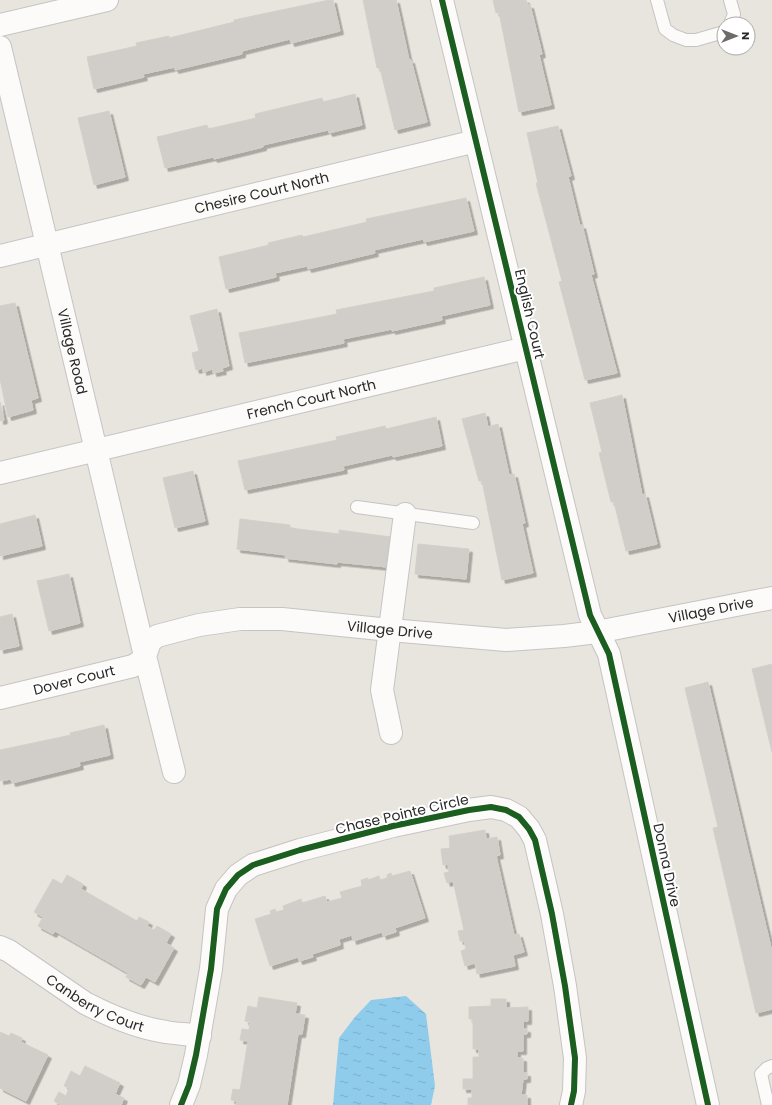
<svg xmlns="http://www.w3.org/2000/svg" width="772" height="1105" font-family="Poppins,sans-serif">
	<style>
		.water { fill: url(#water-ripples) }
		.building { fill: #d1cec9; stroke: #d3d0ca; filter: url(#shadow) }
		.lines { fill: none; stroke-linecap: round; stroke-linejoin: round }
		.lane-casing { stroke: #c5c4c4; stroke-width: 14 }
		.street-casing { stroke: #c5c4c4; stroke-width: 24 }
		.lane { stroke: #fcfbfa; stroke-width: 12 }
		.street { stroke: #fcfbfa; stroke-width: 22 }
		.cycleway-casing { stroke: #fff; stroke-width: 8 }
		.cycleway { stroke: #1b5e20; stroke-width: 6 }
		.labels { text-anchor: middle; stroke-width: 4; stroke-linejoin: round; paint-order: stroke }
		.street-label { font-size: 14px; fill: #292929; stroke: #fff }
	</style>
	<defs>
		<pattern id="water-ripples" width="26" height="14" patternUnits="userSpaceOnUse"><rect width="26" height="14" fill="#8fccec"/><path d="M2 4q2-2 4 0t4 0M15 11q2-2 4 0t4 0" fill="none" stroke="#7bafca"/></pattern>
		<filter id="shadow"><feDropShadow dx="3.5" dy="3.5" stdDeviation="0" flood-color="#0004"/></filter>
	</defs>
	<rect width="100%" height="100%" fill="#e8e5de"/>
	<polygon class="water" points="406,996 426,1014 435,1086 431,1105 333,1105 339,1038 355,1017 371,1000"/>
	<g class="building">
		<polygon points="329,0 333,0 340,31 291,43 290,39 242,51 242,54 175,70 175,67 143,74 144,77 94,89 87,57 137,46 136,43 169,36 169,38 234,22 234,20"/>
		<polygon points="363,0 396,0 409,60 411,60 427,122 395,130 380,68 377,68"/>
		<polygon points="493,0 526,0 527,5 530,5 542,54 539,55 551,105 519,112 499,12 496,13"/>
		<polygon points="355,94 362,125 329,133 328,130 263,145 263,147 214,159 213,157 165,168 157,137 207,125 208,129 256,118 255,114 322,98 323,102"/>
		<polygon points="109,111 125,177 94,185 78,118"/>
		<polygon points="558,126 571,176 568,177 580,226 582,225 594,274 591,275 617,373 585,380 559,282 562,281 536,183 538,183 527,133"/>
		<polygon points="466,198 474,231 424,242 423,239 374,250 375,253 308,269 307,266 275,273 276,277 226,289 219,257 269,245 268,243 302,235 303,237 367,222 366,219"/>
		<polygon points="484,277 490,305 441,316 442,320 392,331 392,329 343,339 344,343 245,363 239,333 337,314 336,310 434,291 434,288"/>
		<polygon points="15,303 38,398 31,400 33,410 8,417 0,379 0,306"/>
		<polygon points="217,309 229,366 222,368 223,371 213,373 213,369 203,372 203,368 196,370 192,353 199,351 190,316"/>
		<polygon points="622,395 642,495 645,494 657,544 626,551 614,502 611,502 599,453 602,452 590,403"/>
		<polygon points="0,402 4,420 0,421"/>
		<polygon points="485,413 488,427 498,424 509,475 514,474 525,523 522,524 533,573 502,580 482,481 479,481 462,419"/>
		<polygon points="436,417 442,446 393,457 392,455 343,466 344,470 245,490 238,461 337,440 336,437 385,426 386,429"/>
		<polygon points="193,471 205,521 175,528 163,478"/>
		<polygon points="35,515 42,546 0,556 0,524"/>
		<polygon points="240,519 290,525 290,528 339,534 339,530 391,537 387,567 337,562 337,564 285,558 286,555 237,549"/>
		<polygon points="418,544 469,549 466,579 415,574"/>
		<polygon points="69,574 80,623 49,631 37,581"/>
		<polygon points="12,614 19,646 0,650 0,617"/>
		<polygon points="772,664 772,752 752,669"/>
		<polygon points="708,682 772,952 772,1009 756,1013 713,828 718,827 685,688"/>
		<polygon points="104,725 110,755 79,762 80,766 12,783 11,779 0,781 0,750 71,735 70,733"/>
		<polygon points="485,830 486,839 497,837 500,855 496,856 514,935 519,934 524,952 513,955 515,966 477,974 475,963 465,966 461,951 466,949 464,941 460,941 458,931 464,930 453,881 447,883 444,873 449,872 448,864 443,865 441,849 450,848 449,836"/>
		<polygon points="410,871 425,918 395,928 396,932 383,936 382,932 353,941 352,935 339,939 340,945 312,954 313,957 299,961 298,957 270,966 255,919 271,914 270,911 275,909 276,912 284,910 283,906 301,899 302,903 325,896 327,902 342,898 340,892 362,886 361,880 368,878 368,880 379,876 380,880 387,878 387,875 391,873 392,876"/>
		<polygon points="67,875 83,884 81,889 137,921 139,917 149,922 147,926 154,930 157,926 171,934 166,943 174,948 155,982 146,977 141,985 126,977 128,973 55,931 53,934 38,926 43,917 34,912 53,879 62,884"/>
		<polygon points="259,997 297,1003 295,1014 305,1015 302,1034 298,1034 287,1105 236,1105 237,1101 231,1100 233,1089 240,1090 248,1041 240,1040 242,1029 249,1030 250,1022 245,1021 248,1006 257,1008"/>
		<polygon points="491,999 506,999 506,1008 528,1007 528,1021 523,1021 523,1029 527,1029 527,1034 523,1034 523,1051 517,1051 517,1058 523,1058 523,1073 527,1073 527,1079 523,1079 521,1095 527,1095 527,1105 468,1105 468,1098 472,1098 472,1089 463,1089 463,1079 473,1079 473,1057 479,1057 479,1049 473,1049 473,1019 469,1019 469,1007 491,1006"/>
		<polygon points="0,1032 9,1036 11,1033 22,1038 21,1042 48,1055 26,1101 0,1088"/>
		<polygon points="85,1066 120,1083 115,1094 124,1098 121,1105 61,1105 54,1101 59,1092 66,1096 69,1088 64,1086 71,1071 80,1076"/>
	</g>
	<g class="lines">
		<defs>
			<g id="lane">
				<polyline points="657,0 665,29 673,35 686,40 696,40 724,32"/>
				<polyline points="730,24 734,14 730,0"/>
				<polyline points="357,507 473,523"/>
				<polyline points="768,1105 761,1074 767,1068 772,1066"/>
			</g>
			<g id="street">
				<polyline points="442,0 590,615 609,654 708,1105"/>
				<polyline points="0,25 107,0"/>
				<path id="s1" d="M0 47 145 656 141 661 133 666 0 698"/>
				<path id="s2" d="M0 256 476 141"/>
				<path id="s3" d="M0 473 526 348"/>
				<polyline points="391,733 382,690 405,514"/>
				<path id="s4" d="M174 772 145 656 150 642 157 636 199 625 240 619H282L390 630 506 640 564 636 597 632 772 598"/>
				<path id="s5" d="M0 947 9 951 85 1003C110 1016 138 1028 166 1032 177 1034 189 1034 200 1036"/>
				<polyline points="181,1105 189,1085 196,1055 211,969 217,909 226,889 238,875 253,865 300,850 393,826 469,810 491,807 506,810 519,817 529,829 535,840 552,914 565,986 575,1058 574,1091 571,1105"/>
			</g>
		</defs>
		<use href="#lane" class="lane-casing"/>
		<use href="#street" class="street-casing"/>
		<use href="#lane" class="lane"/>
		<use href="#street" class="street"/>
		<defs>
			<g id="cycleway">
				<polyline points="442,0 590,615 609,654 708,1105"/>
				<polyline points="181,1105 189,1085 196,1055 211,969 217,909 226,889 238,875 253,865 300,850 393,826 469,810 491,807 506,810 519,817 529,829 535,840 552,914 565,986 575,1058 574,1091 571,1105"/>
			</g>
		</defs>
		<use href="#cycleway" class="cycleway-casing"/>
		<use href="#cycleway" class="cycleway"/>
	</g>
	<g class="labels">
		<g class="street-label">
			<text dy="5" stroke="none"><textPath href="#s2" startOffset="269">Chesire Court North</textPath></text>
			<text transform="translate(530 314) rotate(77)" y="5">English Court</text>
			<text dy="5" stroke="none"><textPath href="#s1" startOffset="313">Village Road</textPath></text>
			<text dy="5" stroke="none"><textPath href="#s3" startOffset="320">French Court North</textPath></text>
			<text dy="5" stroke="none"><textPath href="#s4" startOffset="703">Village Drive</textPath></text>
			<text dy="5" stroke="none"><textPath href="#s4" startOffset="379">Village Drive</textPath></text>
			<text transform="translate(74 680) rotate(-14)" y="5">Dover Court</text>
			<text transform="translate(402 814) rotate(-13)" y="5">Chase Pointe Circle</text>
			<text transform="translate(667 865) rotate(78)" y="5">Donna Drive</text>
			<text dy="5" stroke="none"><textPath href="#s5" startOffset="111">Canberry Court</textPath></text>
		</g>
	</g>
	<g transform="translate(736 36) rotate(90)"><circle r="19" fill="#ffffff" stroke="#a9a9a9"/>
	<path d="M0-3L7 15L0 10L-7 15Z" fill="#6c6b68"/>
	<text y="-6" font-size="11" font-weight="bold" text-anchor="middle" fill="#292929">N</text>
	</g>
</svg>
